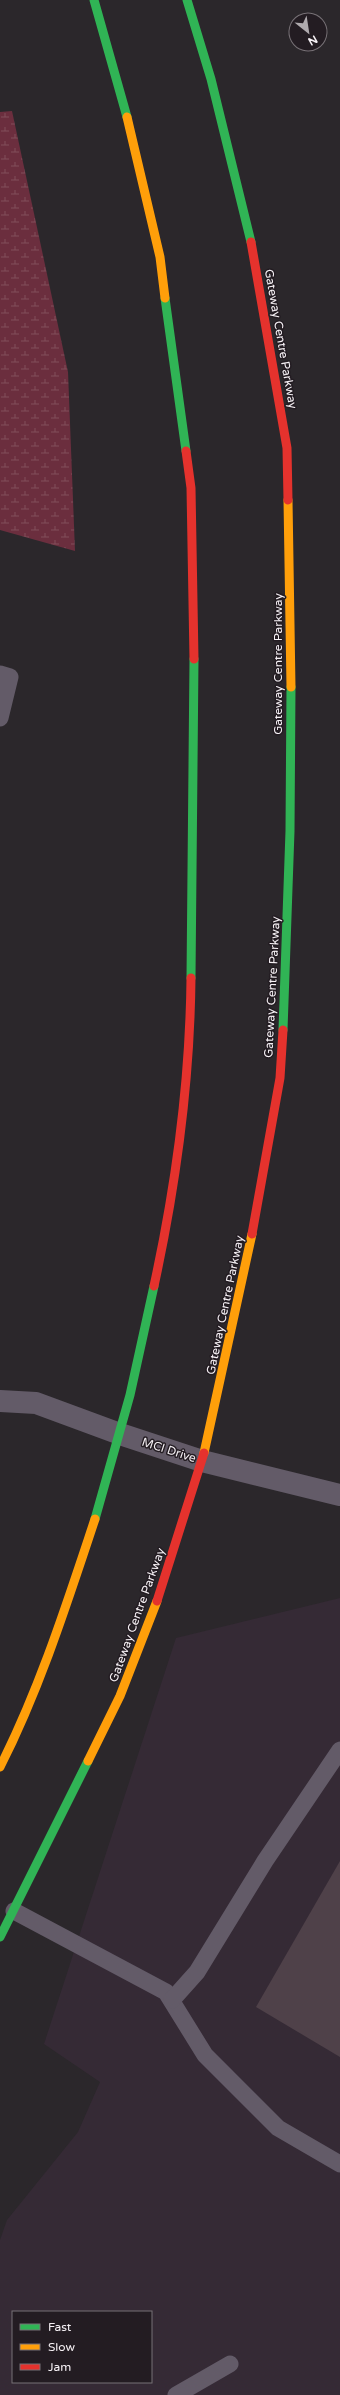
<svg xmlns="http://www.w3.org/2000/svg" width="340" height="2395" font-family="'Varela Round',sans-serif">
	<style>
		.built { fill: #352a35; fill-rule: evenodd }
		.wetland { fill: url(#wetland-marsh) }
		.building { fill: #4f4149 }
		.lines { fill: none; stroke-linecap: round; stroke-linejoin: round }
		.lane { stroke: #635b68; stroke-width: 17 }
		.street { stroke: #635b68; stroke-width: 22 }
		.fast { stroke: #30b455; stroke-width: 9 }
		.slow { stroke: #ff9f0a; stroke-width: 9 }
		.jam { stroke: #e5322d; stroke-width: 9 }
		.labels { text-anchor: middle; stroke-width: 3; stroke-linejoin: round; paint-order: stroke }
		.street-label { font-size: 12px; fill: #f6f1f5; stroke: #231c22 }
	</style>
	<defs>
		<pattern id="wetland-marsh" width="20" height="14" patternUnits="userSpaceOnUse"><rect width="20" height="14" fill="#6b2e3e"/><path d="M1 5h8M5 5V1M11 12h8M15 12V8" fill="none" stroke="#814d5a"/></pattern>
	</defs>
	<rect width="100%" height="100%" fill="#2b272b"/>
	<path class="built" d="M340 1598V2395H0V2240L7 2220 78 2132 100 2082 44 2044 176 1638ZM13 2312H151V2382H13Z"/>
	<polygon class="wetland" points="12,111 68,372 75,551 0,530 0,112"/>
	<polygon class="building" points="340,1861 340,2057 256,2007"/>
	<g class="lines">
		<g class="lane">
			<polyline points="0,674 10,677 0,718"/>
			<polyline points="14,1911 166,1992 205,2055 278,2128 340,2164"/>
			<polyline points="172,2000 197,1972 265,1861 340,1750"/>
			<polyline points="176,2395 230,2364"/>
		</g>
		<polyline class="street" points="0,1401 36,1403 120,1434 202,1461 340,1495"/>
		<g class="fast">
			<polyline points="94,0 127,117"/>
			<polyline points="187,0 211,79 251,242"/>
			<polyline points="165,298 186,451"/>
			<polyline points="191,978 194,659"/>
			<polyline points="283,1030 290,831 291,687"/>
			<polyline points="95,1519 130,1395 154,1286"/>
			<polyline points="0,1937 88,1761"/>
		</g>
		<g class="slow">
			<polyline points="127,117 160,257 165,298"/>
			<polyline points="288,500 291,687"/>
			<polyline points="204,1453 252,1234"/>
			<polyline points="88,1761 120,1696 157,1601"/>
			<path d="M0 1767C40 1688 67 1603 95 1519"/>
		</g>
		<g class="jam">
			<polyline points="251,242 287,448 288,500"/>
			<polyline points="186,451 191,488 194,659"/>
			<polyline points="252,1234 280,1078 283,1030"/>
			<path d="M154 1286C176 1185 190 1081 191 978"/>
			<polyline points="157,1601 204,1453"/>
		</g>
	</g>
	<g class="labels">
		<g class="street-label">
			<text transform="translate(281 339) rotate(80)" y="4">Gateway Centre Parkway</text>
			<text transform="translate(278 664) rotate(-90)" y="4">Gateway Centre Parkway</text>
			<text transform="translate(272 987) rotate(-87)" y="4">Gateway Centre Parkway</text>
			<text transform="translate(225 1305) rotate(-78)" y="4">Gateway Centre Parkway</text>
			<text transform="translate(169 1450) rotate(18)" y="4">MCI Drive</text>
			<text transform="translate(137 1615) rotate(-70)" y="4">Gateway Centre Parkway</text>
		</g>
	</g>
	<rect x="12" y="2311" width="140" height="72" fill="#231c22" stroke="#777176"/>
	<rect x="20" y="2324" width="20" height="6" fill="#30b455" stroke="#777176"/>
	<text x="48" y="2331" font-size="12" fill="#f6f1f5">Fast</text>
	<rect x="20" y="2344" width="20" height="6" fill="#ff9f0a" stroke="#777176"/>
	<text x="48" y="2351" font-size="12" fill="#f6f1f5">Slow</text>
	<rect x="20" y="2364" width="20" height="6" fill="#e5322d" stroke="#777176"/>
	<text x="48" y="2371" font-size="12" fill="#f6f1f5">Jam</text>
	<g transform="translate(308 32) rotate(150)"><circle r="19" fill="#231c22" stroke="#777176"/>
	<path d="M0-3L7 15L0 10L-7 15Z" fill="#afaaae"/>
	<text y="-6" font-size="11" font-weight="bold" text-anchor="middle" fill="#f6f1f5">N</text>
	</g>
</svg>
